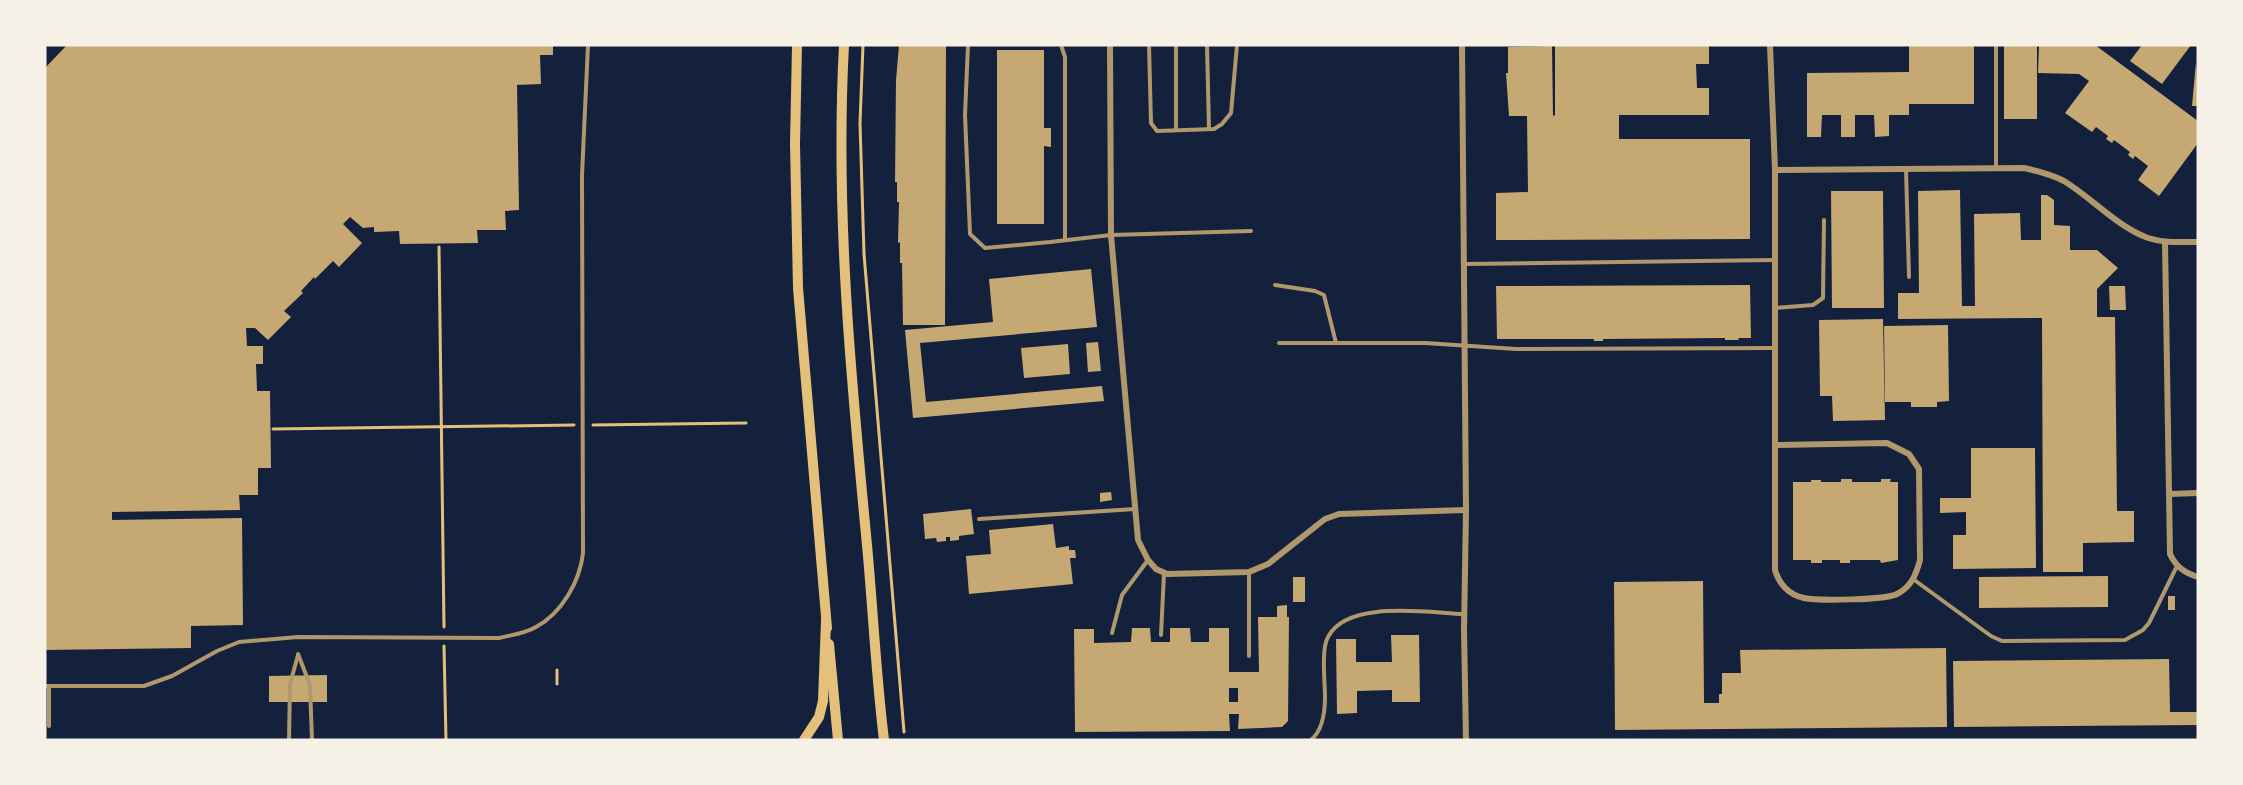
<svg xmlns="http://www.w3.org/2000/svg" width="2243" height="785" font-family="Ubuntu,sans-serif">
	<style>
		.building { fill: #c6a872; fill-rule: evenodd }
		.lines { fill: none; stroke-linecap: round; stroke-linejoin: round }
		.path { stroke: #e5c07b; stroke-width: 3 }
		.service { stroke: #b1986c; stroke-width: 4 }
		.minor { stroke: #b1986c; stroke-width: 6 }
		.secondary { stroke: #e5c07b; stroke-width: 10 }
		.primary { stroke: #e5c07b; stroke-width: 10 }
	</style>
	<rect width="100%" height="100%" fill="#14213d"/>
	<g class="building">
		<polygon points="67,45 553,45 553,55 540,55 541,84 517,85 519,210 505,211 506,230 477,230 478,243 400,244 399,231 374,232 374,227 363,228 350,217 343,224 362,243 339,267 333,261 315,279 314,277 301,291 303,293 284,311 291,317 268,340 255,328 246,328 247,346 263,346 263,364 256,364 257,391 270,391 271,468 258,468 258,495 239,495 240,510 112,512 112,520 242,518 243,625 191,626 191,648 45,650 45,68"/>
		<polygon points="899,45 946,45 945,325 903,325 902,263 900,263 900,242 898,243 899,202 897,202 897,182 895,182 896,80"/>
		<polygon points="1555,45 1709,45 1709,64 1696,64 1697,88 1709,88 1709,115 1619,115 1619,139 1750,139 1750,239 1496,240 1496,193 1528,192 1527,116 1509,116 1506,73 1508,73 1508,47 1552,46 1553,116 1555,115"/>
		<polygon points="1909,45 1974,45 1974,104 1909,104 1909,115 1889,115 1889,136 1875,137 1874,115 1855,115 1855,137 1841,137 1841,115 1822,115 1821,137 1807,137 1807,73 1909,72"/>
		<rect x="2004" y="45" width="33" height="74"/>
		<polygon points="2039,45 2095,45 2198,121 2198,143 2159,196 2138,180 2148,166 2135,156 2133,159 2128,155 2130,152 2114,140 2112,143 2106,139 2108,136 2096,127 2092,132 2065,113 2089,81 2079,74 2038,73"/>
		<polygon points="2142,45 2191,45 2162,84 2130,61"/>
		<polygon points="997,50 1044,50 1044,128 1051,128 1051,147 1044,146 1044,224 997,224"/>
		<polygon points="2196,62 2198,106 2192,106"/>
		<polygon points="1960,190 1962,306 1975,306 1974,214 2020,213 2021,240 2041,240 2041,195 2047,195 2054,200 2054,225 2070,226 2070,250 2097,250 2118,268 2097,289 2097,317 2115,317 2117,511 2134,511 2134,542 2083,543 2083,572 2043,572 2042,318 1898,319 1898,293 1919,293 1918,191"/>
		<polygon points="1831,191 1883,191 1884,308 1832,308"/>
		<polygon points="1091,269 1097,327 920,343 926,402 1102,386 1104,401 913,418 905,330 993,322 989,279"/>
		<polygon points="1750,285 1751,338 1738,338 1739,340 1725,340 1725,338 1603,339 1603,341 1594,341 1594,339 1497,339 1496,286"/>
		<polygon points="2109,286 2125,286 2126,310 2110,310"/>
		<polygon points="1883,319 1885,420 1833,421 1832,396 1820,396 1819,320"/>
		<polygon points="1948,325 1949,401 1937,402 1937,407 1911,407 1911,402 1885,402 1884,326"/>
		<polygon points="1098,342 1101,371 1088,372 1086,343"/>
		<polygon points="1068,344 1070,374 1024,378 1021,348"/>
		<polygon points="1971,448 2035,448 2036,568 1953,569 1953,535 1966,535 1966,512 1940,513 1940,498 1971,498"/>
		<polygon points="1841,479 1852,479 1852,482 1881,482 1881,479 1891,479 1890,482 1898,482 1898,560 1881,563 1880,560 1850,560 1850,563 1840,563 1840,560 1822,560 1822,563 1811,563 1811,560 1793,560 1793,482 1811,482 1811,480 1821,480 1821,482 1841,482"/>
		<polygon points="1111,492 1112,500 1100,502 1100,493"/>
		<polygon points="971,509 974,534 959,536 959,540 950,541 950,537 946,537 946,541 937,542 936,538 925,539 923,514"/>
		<polygon points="1053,524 1056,548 1069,546 1069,550 1075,550 1076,558 1070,558 1073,584 969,594 966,556 991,554 989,530"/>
		<polygon points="2108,576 2108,607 1979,608 1979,577"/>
		<rect x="1293" y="577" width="12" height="25"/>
		<polygon points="1703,581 1704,703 1719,703 1719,694 1722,694 1722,673 1741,673 1740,650 1946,648 1947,727 1615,730 1614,582"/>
		<rect x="2168" y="596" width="7" height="14"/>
		<path d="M1287 605V617H1289L1288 721 1282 727 1238 729 1239 714H1229L1230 731 1075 732 1074 629H1094V643L1131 642 1132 628H1150L1151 642H1170V628H1190L1191 642H1209V628H1229V672H1259L1258 617H1277V606ZM1229 688H1238V702H1229Z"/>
		<polygon points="1391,635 1419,635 1420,702 1392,702 1392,690 1357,691 1357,713 1337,714 1336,639 1356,639 1356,662 1392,662"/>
		<polygon points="2169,659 2170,712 2198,712 2198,725 1954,727 1953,661"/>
		<polygon points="327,675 327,702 269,702 269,676"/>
	</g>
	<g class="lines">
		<g class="path">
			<polyline points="863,45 860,123 864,254 904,732"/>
			<polyline points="439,247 444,627"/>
			<polyline points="593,425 746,423"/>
			<polyline points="273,429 574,425"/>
			<polyline points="444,646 446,740"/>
			<polyline points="557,670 557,684"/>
		</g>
		<g class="service">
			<polyline points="968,45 965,115 970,234 985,248 1050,242 1111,235 1251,231"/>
			<polyline points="1061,45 1065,57 1065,240"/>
			<polyline points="1149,45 1151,123 1157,131 1214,129 1222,124 1231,113 1237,45"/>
			<polyline points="1176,45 1176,130"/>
			<polyline points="1207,45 1209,129"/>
			<polyline points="1996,45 1996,168"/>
			<polyline points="1906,169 1909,277"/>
			<polyline points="1464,264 1775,260"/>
			<polyline points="1275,285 1315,291 1324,295 1336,343"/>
			<polyline points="1775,308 1813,305 1823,298 1824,220"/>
			<polyline points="1279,343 1425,343 1516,349 1775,348"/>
			<polyline points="979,519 1135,509"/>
			<polyline points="1913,579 1991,636 2002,641 2125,640 2143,630 2149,623 2177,566"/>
			<polyline points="1112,633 1122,595 1148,560"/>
			<polyline points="1161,635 1164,573"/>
			<polyline points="298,654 310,685 312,740"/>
			<polyline points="1249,656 1249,572"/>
			<path d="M45 686H144L172 676 217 651 239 642 298 637 499 638C511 635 524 634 536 627 562 613 580 581 583 553L582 175 588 45"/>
			<polyline points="49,686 49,726"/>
			<polyline points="289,740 290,684 298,655"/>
			<path d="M1311 740C1323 730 1325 712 1325 697 1325 682 1321 649 1328 637 1347 599 1429 613 1464 614"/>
		</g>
		<g class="minor">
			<polyline points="1110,45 1111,235 1138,540 1148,560 1156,569 1167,574 1249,572 1268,564 1325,519 1339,514 1466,510"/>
			<polyline points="1462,45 1466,510 1464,630 1466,740"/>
			<path d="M1770 45 1775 170 2024 168C2038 171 2051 174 2064 181 2092 198 2116 226 2148 238 2164 243 2181 242 2198 242"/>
			<path d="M2165 242 2170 554C2176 567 2185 573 2198 577"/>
			<path d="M1775 445 1887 443 1909 454 1919 469 1920 560C1916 575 1911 587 1897 594 1886 600 1818 601 1804 598 1789 595 1779 584 1775 570V170"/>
			<polyline points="2169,494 2198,493"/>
		</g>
		<g class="secondary">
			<polyline points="797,45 795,144 798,288 827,628"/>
			<path d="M844 45C835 211 851 379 867 545 873 610 876 675 884 740"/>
			<polyline points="829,644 838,740"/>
		</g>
		<polyline class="primary" points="804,740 819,717 823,701 826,621"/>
	</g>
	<rect width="2243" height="785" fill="none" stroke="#f6f1e7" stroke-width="93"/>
</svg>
